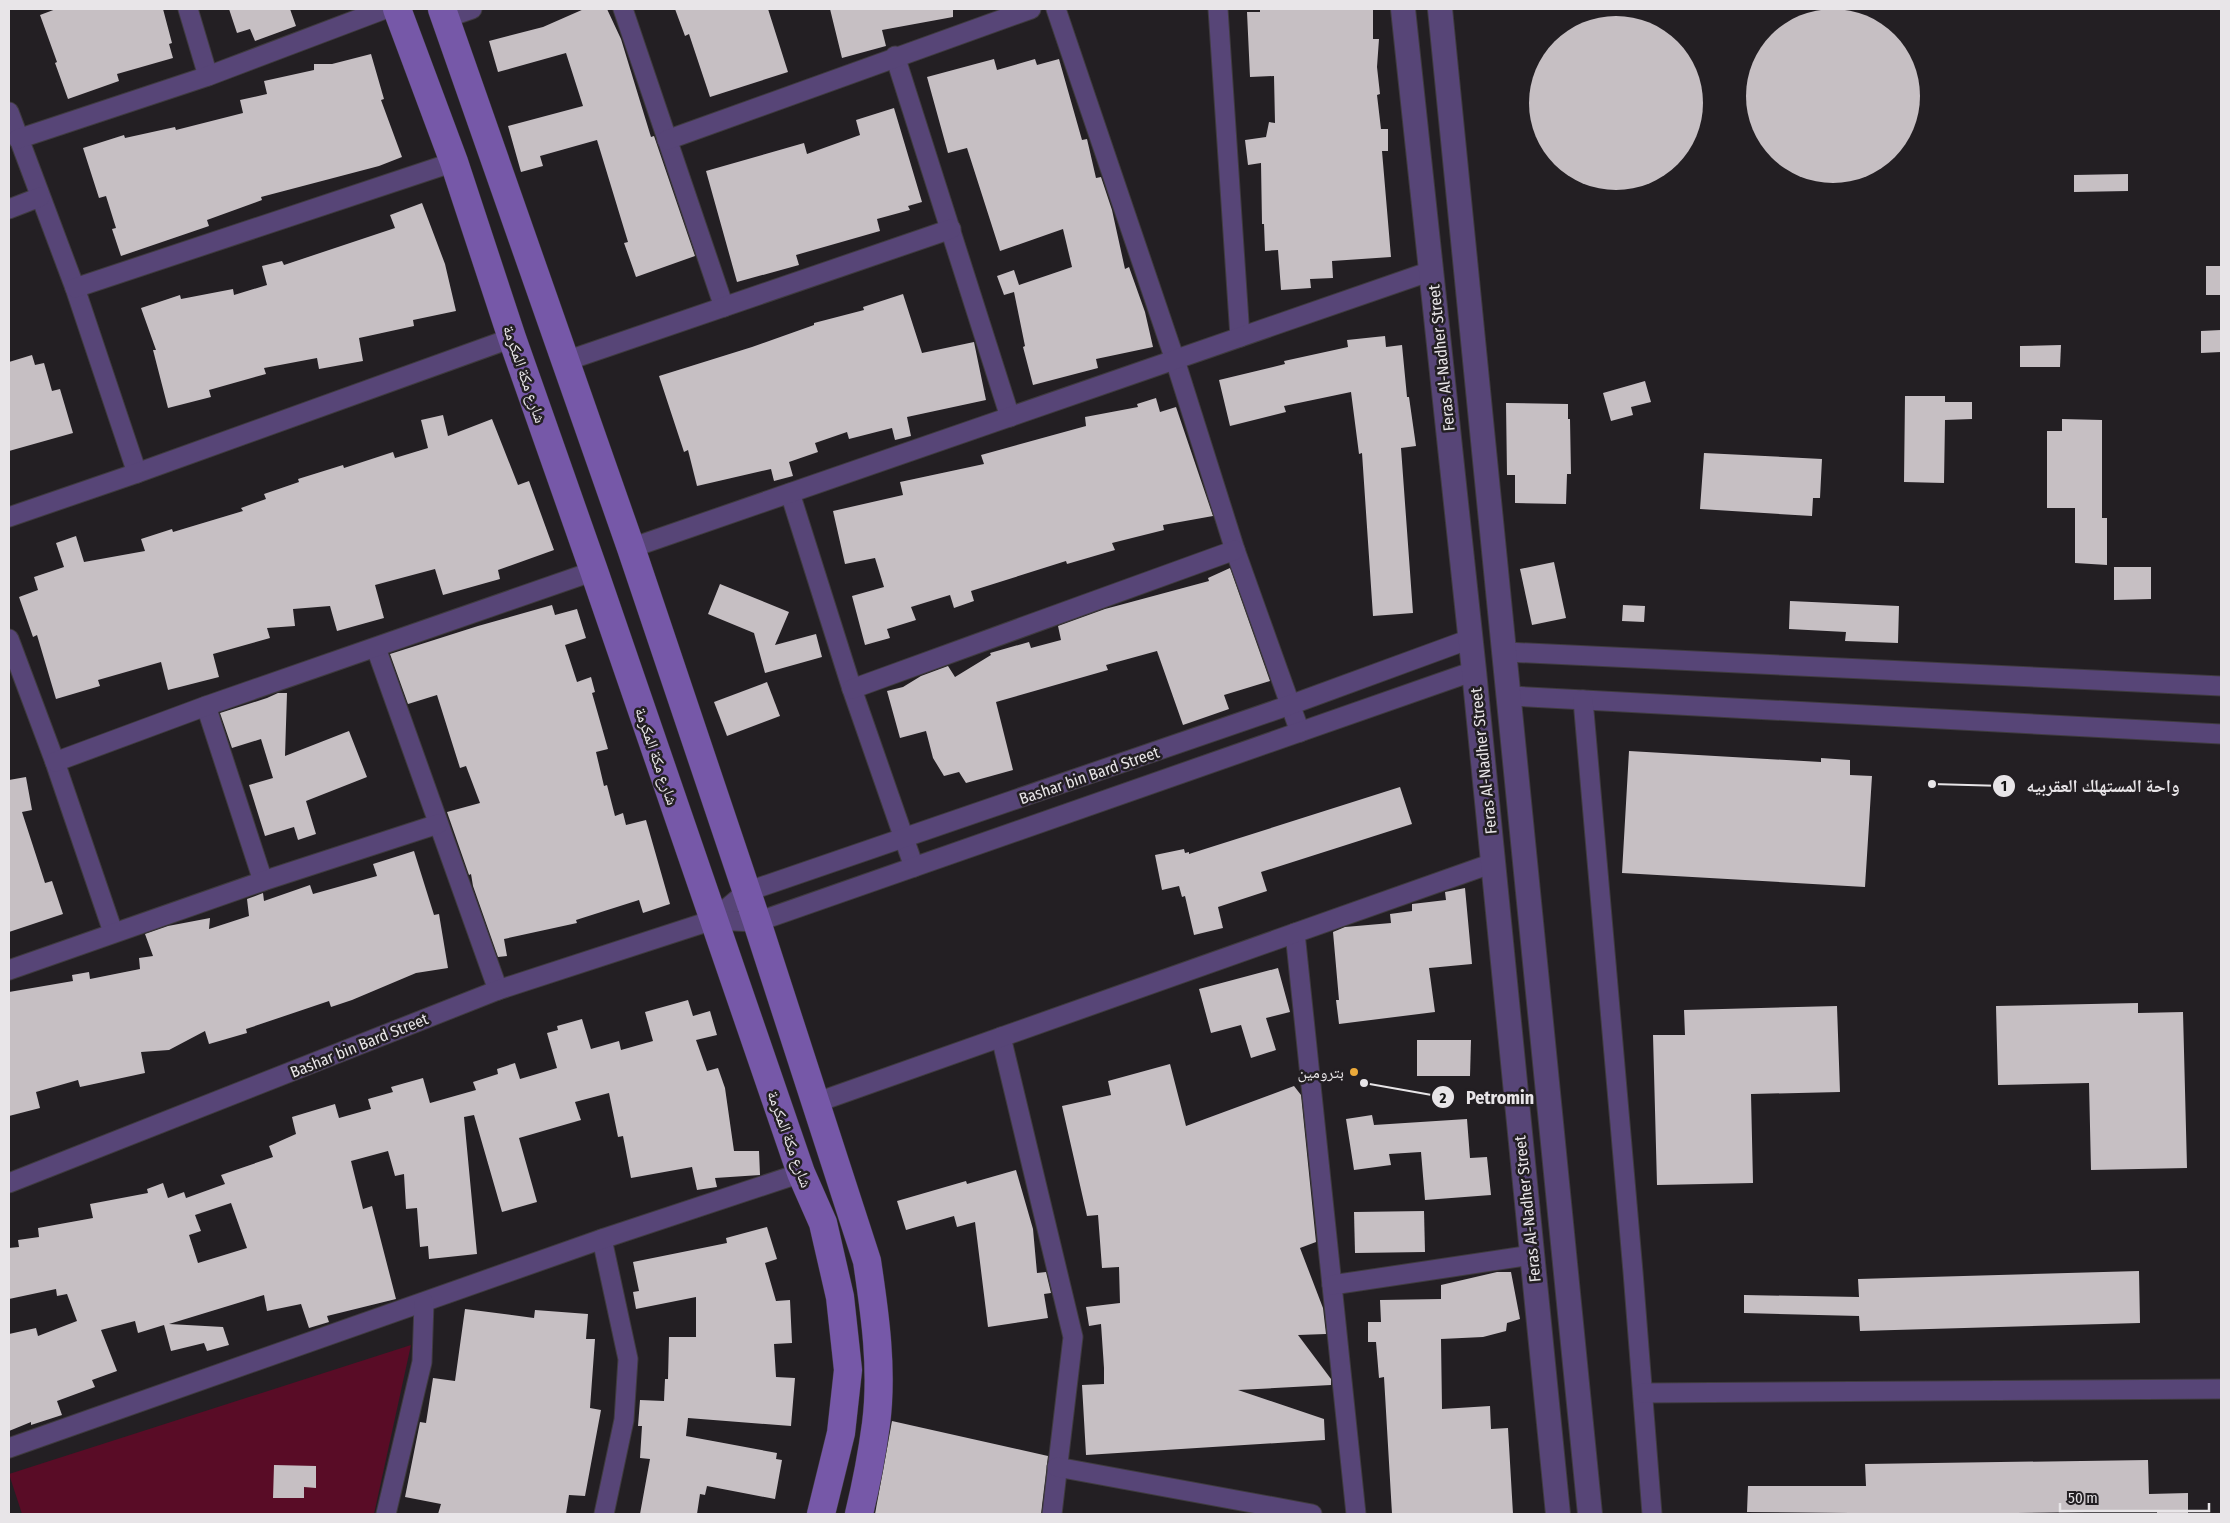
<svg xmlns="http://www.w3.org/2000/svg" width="2230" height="1523" font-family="'Fira Sans Condensed','Noto Naskh Arabic',sans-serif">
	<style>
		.green { fill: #590c26 }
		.building { fill: #c6bfc3; fill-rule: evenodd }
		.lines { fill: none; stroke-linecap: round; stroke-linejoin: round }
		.minor-casing { stroke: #3f3b3f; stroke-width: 21 }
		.tertiary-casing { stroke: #3f3b3f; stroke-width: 26 }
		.secondary-casing { stroke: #3f3b3f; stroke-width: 29 }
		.minor { stroke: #574577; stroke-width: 19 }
		.tertiary { stroke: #574577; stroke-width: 24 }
		.secondary { stroke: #7658a8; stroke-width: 28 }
		.poi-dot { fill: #eba93a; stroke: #231f23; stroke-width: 2 }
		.labels { text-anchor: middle; stroke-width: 5; stroke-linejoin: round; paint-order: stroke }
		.street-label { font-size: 16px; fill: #e8e5e8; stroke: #231f23 }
		.poi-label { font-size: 16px; fill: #e8e5e8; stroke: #231f23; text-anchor: end }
		.leader { fill: none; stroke: #e8e5e8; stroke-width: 2 }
		.callout-dot { fill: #e8e5e8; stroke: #231f23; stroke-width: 2 }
		.mark-label { font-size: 15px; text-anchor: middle; font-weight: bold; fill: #111 }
		.callout-label { font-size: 18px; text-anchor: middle; font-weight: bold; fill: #e8e5e8; stroke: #231f23; stroke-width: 5; stroke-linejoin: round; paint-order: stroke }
	</style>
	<rect width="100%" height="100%" fill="#231f23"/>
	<polygon class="green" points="411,1345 374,1514 22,1514 9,1474"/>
	<g class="building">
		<circle cx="1833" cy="96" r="87"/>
		<polygon points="56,9 163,9 172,43 169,44 173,58 117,74 119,81 68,99 55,63 57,62 40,15"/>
		<polygon points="229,9 290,9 296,26 255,41 250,29 237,33"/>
		<polygon points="584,9 607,9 621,39 651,137 654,136 695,256 636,277 624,243 628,242 597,140 540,156 543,166 521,172 508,126 583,106 566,53 498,72 489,41 543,27"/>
		<polygon points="675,9 768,9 788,72 710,97 689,34 685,36"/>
		<polygon points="830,9 953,9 953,17 882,30 886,46 842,58"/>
		<polygon points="1260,9 1373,9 1373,39 1379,39 1377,67 1380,94 1377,95 1381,129 1388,129 1388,151 1382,151 1391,257 1332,261 1333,278 1310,279 1311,288 1281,290 1278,250 1265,251 1264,224 1262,224 1261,163 1248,165 1245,140 1266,137 1269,122 1275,123 1274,76 1250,77 1247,12 1260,12"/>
		<circle cx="1616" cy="103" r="87"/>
		<polygon points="371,54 384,99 381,100 402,157 379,166 261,197 262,200 207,220 209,226 121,256 112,229 116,228 106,196 99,198 83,148 124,135 125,138 175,127 176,130 243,113 240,100 267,94 264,81 314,70 314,64 332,64"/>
		<polygon points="994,59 997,70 1035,59 1037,65 1059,59 1082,140 1087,139 1096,178 1101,177 1112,210 1125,269 1129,267 1145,312 1153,347 1096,359 1098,368 1033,385 1023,347 1025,346 1014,292 1004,295 997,276 1014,270 1019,285 1072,267 1063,229 1000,251 967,148 948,153 927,77"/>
		<polygon points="894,108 922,202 908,206 910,210 877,219 880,231 796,255 799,265 737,282 706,171 804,143 807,154 860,135 856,120"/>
		<polygon points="2128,174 2128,191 2074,192 2074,175"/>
		<polygon points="422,203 445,264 456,311 413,320 414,326 359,338 363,361 319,369 317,358 264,368 266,374 209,390 211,397 168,408 153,350 156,350 141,308 180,295 181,299 233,289 234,295 267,285 262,266 282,261 284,265 395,228 390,215"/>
		<rect x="2206" y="266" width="15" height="29"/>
		<polygon points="903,294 922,353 974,342 986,400 907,417 911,436 895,440 892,428 849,439 847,432 815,443 818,452 789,462 793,476 774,481 771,469 697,486 688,450 684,452 659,376 752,347 814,325 814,323 864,310 863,307"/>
		<polygon points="2221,330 2221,352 2201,353 2201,331"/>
		<polygon points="1385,336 1386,347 1402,345 1407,397 1409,397 1416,446 1401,448 1413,613 1373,616 1362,453 1359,454 1351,392 1284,406 1286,412 1230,426 1219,380 1285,364 1284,361 1348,347 1347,340"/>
		<polygon points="2061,345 2060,367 2020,367 2020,346"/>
		<polygon points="32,355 35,365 44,363 52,391 60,389 73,433 9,451 9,362"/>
		<polygon points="1645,381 1651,402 1631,407 1633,415 1611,421 1603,393"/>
		<polygon points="1905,396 1945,396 1945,402 1972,402 1972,419 1945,420 1944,483 1904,482"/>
		<polygon points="1156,398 1160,412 1176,407 1213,516 1163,525 1164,530 1112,543 1115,550 1067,564 1066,561 971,591 974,601 954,608 950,595 911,607 916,620 887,629 890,638 865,645 852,596 884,587 875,558 845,564 833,511 903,495 900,482 984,464 981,455 1086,426 1085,417 1138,407 1137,404"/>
		<polygon points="1506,403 1568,404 1568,419 1570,419 1571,474 1567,474 1566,504 1515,503 1515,475 1507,475"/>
		<polygon points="443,415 448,436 492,419 518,485 529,481 554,550 498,570 500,579 443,595 435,569 375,585 384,618 337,631 330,606 293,609 295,626 267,628 270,638 213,654 219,677 168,690 161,662 98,680 100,686 56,699 37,635 33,637 19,597 38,590 34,577 64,567 56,543 76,536 84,562 145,551 141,539 172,529 173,532 243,511 241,508 266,499 264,494 299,482 298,479 343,465 344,468 393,452 395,458 428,448 421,420"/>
		<polygon points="2062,419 2102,420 2102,518 2107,518 2107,565 2075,563 2075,508 2047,508 2047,431 2062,431"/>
		<polygon points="1704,453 1822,459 1820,498 1813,498 1812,516 1700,509"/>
		<polygon points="1554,562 1566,618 1532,625 1520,569"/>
		<polygon points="2114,567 2151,567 2151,599 2114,600"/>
		<polygon points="1230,568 1270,681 1224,695 1229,709 1183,725 1157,651 1106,665 1108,670 996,702 1013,770 966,783 959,772 944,776 933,758 926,731 900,738 887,691 903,687 921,676 948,666 955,677 991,655 990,653 1029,642 1031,648 1061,640 1058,626 1105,609 1209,581 1208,578"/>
		<polygon points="720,584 789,612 775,645 816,634 822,657 765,673 754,633 708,614"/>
		<polygon points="1790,601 1899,606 1898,643 1845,641 1846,632 1789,629"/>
		<polygon points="552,605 555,615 577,609 586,638 565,645 577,682 591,677 595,692 592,693 608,749 596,752 604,786 607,785 615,816 623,813 626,825 646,820 670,904 643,913 639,900 576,920 577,923 504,939 507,956 498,957 473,886 471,874 469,875 447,812 480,803 466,766 460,768 437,695 408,704 390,654 478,626"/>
		<polygon points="1623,605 1645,606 1644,622 1622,621"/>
		<polygon points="767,682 780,716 727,736 714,702"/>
		<polygon points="278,693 287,693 285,756 349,731 367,777 306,801 316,834 298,840 294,827 265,836 249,785 273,778 261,739 232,748 220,713 267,698"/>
		<polygon points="1629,751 1821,762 1821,758 1850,760 1850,775 1872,776 1865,887 1622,873"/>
		<polygon points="26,777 32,810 22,812 45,883 52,881 63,914 9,932 9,780"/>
		<polygon points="1400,787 1412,824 1261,872 1267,891 1218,907 1223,928 1194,935 1185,896 1182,897 1179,886 1162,890 1155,855 1184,849 1185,853 1189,852 1189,854"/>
		<polygon points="414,851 434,915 439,914 448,968 416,973 352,1000 331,1007 329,1001 246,1029 247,1033 209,1044 205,1031 169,1050 141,1052 145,1073 80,1087 78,1080 36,1092 40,1108 9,1116 9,992 73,981 72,975 89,972 90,979 140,969 139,958 153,956 145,934 168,926 210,918 209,929 249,916 247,899 263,893 264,901 310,885 313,894 377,876 373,864"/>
		<polygon points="1465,888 1472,964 1429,968 1435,1012 1339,1024 1336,1000 1339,1000 1333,932 1345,927 1391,923 1390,914 1412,911 1412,904 1446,900 1445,892"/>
		<polygon points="1278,968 1290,1012 1266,1018 1276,1050 1251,1058 1241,1025 1211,1033 1199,989"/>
		<path d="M688 1000 693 1016 710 1011 717 1035 696 1040 707 1071 718 1068 725 1088 734 1151H759L760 1175 715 1178 717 1187 697 1190 692 1167 631 1178 623 1136 618 1137 609 1093 575 1102 581 1120 519 1138 537 1202 502 1212 474 1115 464 1117 477 1254 429 1259 428 1246 420 1247 417 1208 406 1209 404 1174 395 1176 388 1151 351 1161 363 1209 372 1206 396 1299 327 1316 329 1322 309 1328 301 1304 267 1311 264 1295 169 1324 223 1327 229 1345 207 1351 204 1343 171 1351 164 1325 138 1333 135 1321 101 1330 117 1371 92 1380 95 1387 57 1401 62 1415 31 1425V1422L9 1431V1334L36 1328 38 1336 77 1321 67 1294 57 1296 56 1289 9 1299V1248L19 1247 18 1240 39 1237 38 1228 93 1218 90 1204 148 1193 147 1189 163 1183 168 1198 184 1192 186 1198 225 1184 221 1175 273 1157 269 1146 296 1134 292 1117 335 1104 339 1118 371 1109 368 1099 393 1092 391 1087 423 1078 430 1103 476 1090 473 1082 498 1074 497 1069 515 1063 520 1079 557 1068 547 1033 558 1030 557 1026 582 1019 591 1049 619 1041 621 1050 653 1041 645 1012ZM231 1203 247 1248 198 1263 189 1235 201 1231 195 1215Z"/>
		<polygon points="2138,1003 2138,1013 2183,1012 2187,1168 2091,1170 2089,1083 1998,1085 1996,1006"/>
		<polygon points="1837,1006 1840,1092 1751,1094 1753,1183 1657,1185 1653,1035 1685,1035 1684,1010"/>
		<polygon points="1417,1040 1471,1040 1470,1076 1417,1076"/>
		<polygon points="1170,1064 1186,1126 1294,1086 1301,1095 1316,1242 1300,1248 1323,1308 1326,1334 1298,1335 1331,1379 1331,1385 1238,1390 1324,1419 1325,1440 1086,1455 1082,1385 1104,1384 1104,1368 1101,1324 1089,1326 1086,1307 1120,1303 1119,1267 1102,1268 1098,1215 1087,1216 1062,1106 1111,1095 1108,1081"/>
		<polygon points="1372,1115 1374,1125 1467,1119 1470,1158 1487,1157 1491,1195 1425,1200 1421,1152 1389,1154 1391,1165 1354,1170 1346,1119"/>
		<polygon points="1016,1170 1033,1229 1037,1273 1046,1272 1051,1293 1044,1294 1048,1318 988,1327 975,1222 957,1227 954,1216 906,1230 897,1201 966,1181 967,1184"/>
		<polygon points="1424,1211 1425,1252 1355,1253 1354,1212"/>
		<polygon points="767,1227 777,1259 765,1263 776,1301 790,1300 792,1343 774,1344 776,1377 795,1378 791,1426 688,1418 686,1436 777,1453 776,1459 782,1460 775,1499 707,1486 705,1495 700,1494 697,1514 640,1514 650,1459 640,1458 642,1426 638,1426 640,1400 664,1401 665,1379 668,1379 669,1337 696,1337 696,1297 636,1309 633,1292 639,1291 633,1262 727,1243 726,1238"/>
		<polygon points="2139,1271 2140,1323 1860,1331 1859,1316 1744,1313 1744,1295 1859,1297 1858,1279"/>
		<polygon points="1497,1272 1511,1272 1520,1319 1507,1323 1506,1331 1483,1337 1441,1339 1442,1409 1490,1406 1491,1429 1508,1428 1513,1514 1392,1514 1384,1377 1379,1378 1376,1342 1368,1342 1368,1322 1381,1322 1380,1300 1441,1299 1441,1285"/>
		<polygon points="465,1309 534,1318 535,1310 588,1314 586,1339 595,1339 590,1408 601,1410 585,1496 569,1495 566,1514 438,1514 441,1504 405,1497 420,1422 426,1423 433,1378 455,1381"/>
		<polygon points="892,1421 1048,1456 1041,1514 875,1514"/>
		<polygon points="2148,1460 2149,1494 2188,1493 2188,1514 2157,1514 2157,1511 1946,1514 1747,1512 1748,1486 1866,1486 1865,1464"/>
		<polygon points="274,1465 316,1466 316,1488 304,1487 304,1498 273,1498"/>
	</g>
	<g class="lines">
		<defs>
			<g id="minor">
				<polyline points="188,9 208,76"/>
				<polyline points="623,9 724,307"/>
				<polyline points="1056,9 1175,360 1235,550 1300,732"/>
				<polyline points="1218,9 1240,337"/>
				<polyline points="446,18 472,9"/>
				<polyline points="895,56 1010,417"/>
				<polyline points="9,112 75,288 137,473"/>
				<polyline points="18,139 208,76 385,9"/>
				<polyline points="667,140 1031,9"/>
				<polyline points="9,209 40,197"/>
				<polyline points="75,288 454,162"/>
				<polyline points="566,361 951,229"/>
				<polyline points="790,493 852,689 914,867"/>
				<polyline points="9,517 137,473 512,338"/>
				<polyline points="631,548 1431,271"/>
				<polyline points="9,639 55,762 113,932"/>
				<polyline points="376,648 498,990"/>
				<polyline points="1506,652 2221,686"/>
				<polyline points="852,689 1235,550"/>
				<polyline points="1510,696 2221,734"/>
				<polyline points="1583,700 1633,1272 1652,1514"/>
				<polyline points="206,706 263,881"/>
				<polyline points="55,762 206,706 594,571"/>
				<polyline points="713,920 746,892 1290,705 1470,639"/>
				<polyline points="1295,933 1356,1514"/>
				<polyline points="9,970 263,881 438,824"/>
				<polyline points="1001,1037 1073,1337 1052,1514"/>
				<polyline points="815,1103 1493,863"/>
				<polyline points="9,1183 498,990 713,920 757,922 1474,671"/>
				<polyline points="602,1239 628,1359 624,1420 604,1514"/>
				<polyline points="1332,1285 1532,1255"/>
				<polyline points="1643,1393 2221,1389"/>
				<polyline points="9,1448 602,1239 801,1173"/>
				<polyline points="1057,1467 1312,1514"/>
				<polyline points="386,1514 422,1362 424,1303"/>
			</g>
			<g id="tertiary">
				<polyline points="1403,9 1474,671 1558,1514"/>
				<polyline points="1440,9 1590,1514"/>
			</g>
			<g id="secondary">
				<polyline points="397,9 454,162 512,338 594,571 801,1173 823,1223 840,1297 848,1370 841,1433 821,1514"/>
				<path d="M442 9 631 548 757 922 867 1261C875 1314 883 1370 876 1424 872 1454 866 1485 859 1514"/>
			</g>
		</defs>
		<use href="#minor" class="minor-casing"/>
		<use href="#tertiary" class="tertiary-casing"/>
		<use href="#secondary" class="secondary-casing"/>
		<use href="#minor" class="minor"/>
		<use href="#tertiary" class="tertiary"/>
		<use href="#secondary" class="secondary"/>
	</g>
	<circle class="poi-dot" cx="1354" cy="1072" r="5"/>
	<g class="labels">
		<g class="street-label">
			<text transform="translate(1441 358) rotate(-96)" y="6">Feras Al-Nadher Street</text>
			<text transform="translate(525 374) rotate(71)" y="6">شارع مكة المكرمة</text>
			<text transform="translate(657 756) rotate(71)" y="6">شارع مكة المكرمة</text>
			<text transform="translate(1483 761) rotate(-96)" y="6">Feras Al-Nadher Street</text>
			<text transform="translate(1089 775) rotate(-19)" y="6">Bashar bin Bard Street</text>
			<text transform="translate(359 1045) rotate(-22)" y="6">Bashar bin Bard Street</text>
			<text transform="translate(790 1139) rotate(70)" y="6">شارع مكة المكرمة</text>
			<text transform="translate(1527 1209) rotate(-96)" y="6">Feras Al-Nadher Street</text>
		</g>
		<g class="poi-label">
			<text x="1344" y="1078">بترومين</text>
		</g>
	</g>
	<path class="leader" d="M1932 784L2004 786M1364 1083L1443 1097"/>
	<g class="callout-dot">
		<circle cx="1932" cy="784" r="5"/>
		<circle cx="1364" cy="1083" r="5"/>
		<circle cx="2004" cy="786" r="12"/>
		<circle cx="1443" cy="1097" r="12"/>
	</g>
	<g class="mark-label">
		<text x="2004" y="791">1</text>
		<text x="1443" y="1103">2</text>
	</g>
	<g class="callout-label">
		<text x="2103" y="792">واحة المستهلك العقربيه</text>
		<text x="1500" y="1104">Petromin</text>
	</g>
	<rect width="2230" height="1523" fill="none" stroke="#e8e5e8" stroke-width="20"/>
	<path d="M2060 1503v8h149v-8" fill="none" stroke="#e8e5e8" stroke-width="2.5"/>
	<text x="2068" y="1503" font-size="15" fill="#e8e5e8" stroke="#231f23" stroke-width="4" paint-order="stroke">50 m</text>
</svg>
